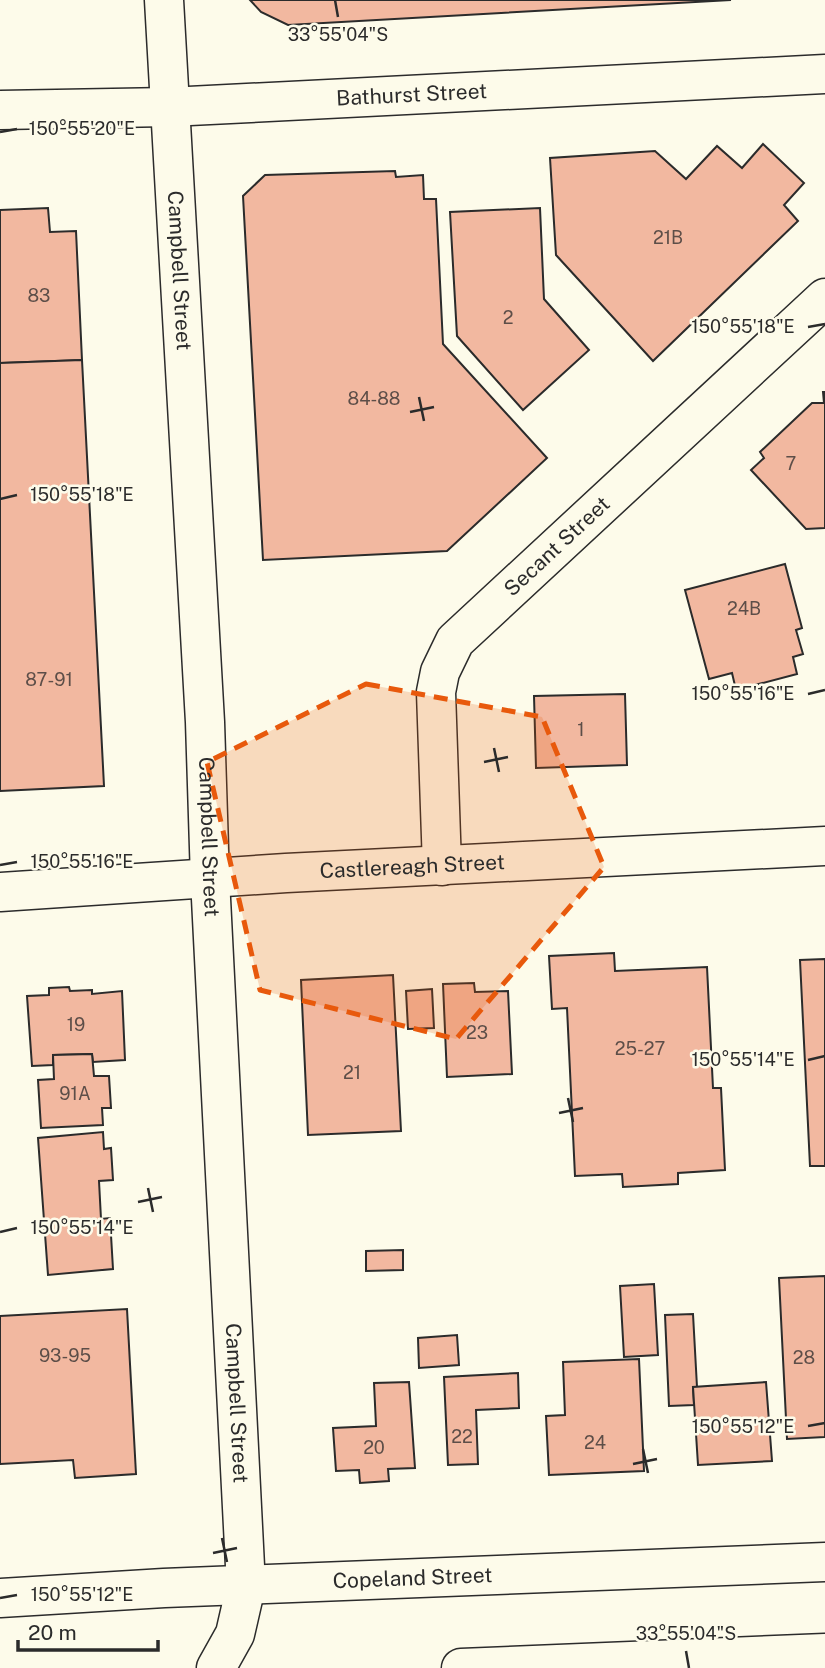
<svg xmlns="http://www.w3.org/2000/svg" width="825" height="1668" font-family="'Public Sans',sans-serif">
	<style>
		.building { fill: #f2b8a0; stroke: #2b2b2b; stroke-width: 2 }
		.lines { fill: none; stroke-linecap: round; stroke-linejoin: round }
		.minor-casing { stroke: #2b2b2b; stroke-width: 41 }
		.tertiary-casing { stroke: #2b2b2b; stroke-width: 41 }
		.trunk-casing { stroke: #2b2b2b; stroke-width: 41 }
		.minor { stroke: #fdfbea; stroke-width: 38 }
		.tertiary { stroke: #fdfbea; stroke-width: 38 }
		.trunk { stroke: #fdfbea; stroke-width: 38 }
		.marked { fill: #e8590c; fill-opacity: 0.2; stroke: #e8590c; stroke-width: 5; stroke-dasharray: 14 9; stroke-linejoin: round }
		.ticks { fill: none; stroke: #2b2b2b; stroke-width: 2.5 }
		.labels { text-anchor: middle; stroke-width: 5; stroke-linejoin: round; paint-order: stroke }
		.number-label { font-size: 18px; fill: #5d4e48 }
		.street-label { font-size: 21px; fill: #2b2b2b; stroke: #fdfbea }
		.ticks-label { font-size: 18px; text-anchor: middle; fill: #2b2b2b; stroke: #fdfbea; stroke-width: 5; stroke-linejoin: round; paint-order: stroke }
	</style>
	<rect width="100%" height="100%" fill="#fdfbea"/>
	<g class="building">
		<polygon points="250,0 731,0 288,25 261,12"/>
		<polygon points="763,144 804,183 784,205 798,221 653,361 556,255 550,158 655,151 686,179 717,146 742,168"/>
		<polygon points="395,171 396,177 423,175 424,199 436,199 443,344 547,458 447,551 263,560 243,196 265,175"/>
		<polygon points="48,208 50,232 76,231 82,360 0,363 0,210"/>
		<polygon points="540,208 544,299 589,350 523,410 457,336 450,212"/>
		<polygon points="82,360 104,786 0,791 0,363"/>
		<polygon points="823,392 825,392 825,528 806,529 751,470 764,458 760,452 812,403 824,403"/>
		<polygon points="785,564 802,628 796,630 803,654 793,657 797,674 736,690 732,673 709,679 685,590"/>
		<polygon points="625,694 627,765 536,768 534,696"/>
		<polygon points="614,953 615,971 707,967 713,1088 721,1088 725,1170 678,1173 678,1184 623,1187 622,1174 575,1176 567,1008 552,1009 549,956"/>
		<polygon points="825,959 825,1166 810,1166 800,960"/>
		<polygon points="393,975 401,1131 308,1135 301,980"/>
		<polygon points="474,983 475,992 508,991 512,1074 447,1077 443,984"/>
		<polygon points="69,987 70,991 92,990 92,994 122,991 125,1060 93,1062 92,1054 53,1055 53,1065 32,1066 27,996 49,995 49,988"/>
		<polygon points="432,989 434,1028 408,1029 406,991"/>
		<polygon points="92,1054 94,1076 109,1076 111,1108 102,1108 103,1125 41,1128 38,1080 54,1079 53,1055"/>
		<polygon points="103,1132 104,1149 111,1148 113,1180 99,1181 101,1219 110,1218 113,1269 48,1275 38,1138"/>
		<polygon points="403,1250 403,1270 366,1271 366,1251"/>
		<polygon points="825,1276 825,1437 787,1439 779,1278"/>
		<polygon points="654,1284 658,1355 624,1357 620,1286"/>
		<polygon points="127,1309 136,1474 75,1478 73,1460 0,1464 0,1316"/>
		<polygon points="693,1314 697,1387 693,1387 694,1405 669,1406 665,1315"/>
		<polygon points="457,1335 459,1365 419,1368 418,1338"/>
		<polygon points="639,1359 644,1471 549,1475 546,1416 565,1415 563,1362"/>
		<polygon points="518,1373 519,1408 476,1410 478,1464 448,1465 444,1377"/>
		<polygon points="409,1382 415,1468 388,1469 389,1481 360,1483 359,1470 336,1471 333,1428 376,1426 374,1383"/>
		<polygon points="766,1382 772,1461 698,1465 693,1387"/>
	</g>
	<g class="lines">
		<defs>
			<g id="minor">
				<path id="s1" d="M164 0 205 722 210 879 246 1586 235 1634 216 1668"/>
				<polyline points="0,110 169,107"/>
				<path id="s2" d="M442 866 436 692 440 672 455 641 825 298"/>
				<path id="s3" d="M0 892 286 873 825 846"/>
			</g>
			<g id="tertiary">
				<path id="s4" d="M169 107 825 74"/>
			</g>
			<g id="trunk">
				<path id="s5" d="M0 1598 164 1588 825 1562"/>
				<polyline points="461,1668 825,1653"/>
			</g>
		</defs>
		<use href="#minor" class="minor-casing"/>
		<use href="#tertiary" class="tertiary-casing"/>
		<use href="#trunk" class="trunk-casing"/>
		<use href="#minor" class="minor"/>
		<use href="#tertiary" class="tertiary"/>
		<use href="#trunk" class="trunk"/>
	</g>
	<path class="marked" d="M366 684 542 717 604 867 456 1039 260 990 207 762Z"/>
	<path class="ticks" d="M335 0 338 17M0 132 17 129M808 327 825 324M419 397 424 421M410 412 434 407M0 499 17 495M808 694 825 690M494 748 499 772M484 762 508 757M0 865 17 862M808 1060 825 1056M568 1098 573 1122M559 1113 583 1108M148 1188 153 1212M138 1202 162 1197M0 1232 17 1228M808 1426 825 1423M643 1449 648 1473M633 1464 657 1459M222 1538 227 1562M213 1553 237 1548M0 1598 17 1595M686 1651 689 1668"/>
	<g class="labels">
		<g class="number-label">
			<text x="668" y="244">21B</text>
			<text x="39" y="302">83</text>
			<text x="508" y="324">2</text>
			<text x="374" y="405">84-88</text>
			<text x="791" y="470">7</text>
			<text x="744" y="615">24B</text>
			<text x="49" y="686">87-91</text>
			<text x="581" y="736">1</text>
			<text x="76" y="1031">19</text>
			<text x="477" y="1039">23</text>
			<text x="640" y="1055">25-27</text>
			<text x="352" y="1079">21</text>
			<text x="75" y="1100">91A</text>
			<text x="65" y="1362">93-95</text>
			<text x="804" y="1364">28</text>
			<text x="462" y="1443">22</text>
			<text x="595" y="1449">24</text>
			<text x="374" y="1454">20</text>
		</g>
		<g class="street-label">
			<text dy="7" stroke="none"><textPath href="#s4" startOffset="243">Bathurst Street</textPath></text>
			<text dy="7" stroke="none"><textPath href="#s1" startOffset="271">Campbell Street</textPath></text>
			<text dy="7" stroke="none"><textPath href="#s2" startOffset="368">Secant Street</textPath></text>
			<text dy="7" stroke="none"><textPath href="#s1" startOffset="838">Campbell Street</textPath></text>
			<text dy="7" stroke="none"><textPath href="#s3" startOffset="413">Castlereagh Street</textPath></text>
			<text dy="7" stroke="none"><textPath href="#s1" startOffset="1405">Campbell Street</textPath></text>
			<text dy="7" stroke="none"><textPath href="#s5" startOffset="413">Copeland Street</textPath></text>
		</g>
	</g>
	<g class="ticks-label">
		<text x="338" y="41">33°55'04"S</text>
		<text x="82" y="135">150°55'20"E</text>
		<text x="743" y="333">150°55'18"E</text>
		<text x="82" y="501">150°55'18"E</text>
		<text x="743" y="700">150°55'16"E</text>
		<text x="82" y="868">150°55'16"E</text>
		<text x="743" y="1066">150°55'14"E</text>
		<text x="82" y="1234">150°55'14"E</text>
		<text x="743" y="1433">150°55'12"E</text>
		<text x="82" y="1601">150°55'12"E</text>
		<text x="686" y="1640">33°55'04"S</text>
	</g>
	<path d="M18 1640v10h140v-10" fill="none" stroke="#2b2b2b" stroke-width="3.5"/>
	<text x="28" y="1640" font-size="21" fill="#2b2b2b" stroke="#fdfbea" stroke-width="5" paint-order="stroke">20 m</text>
</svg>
